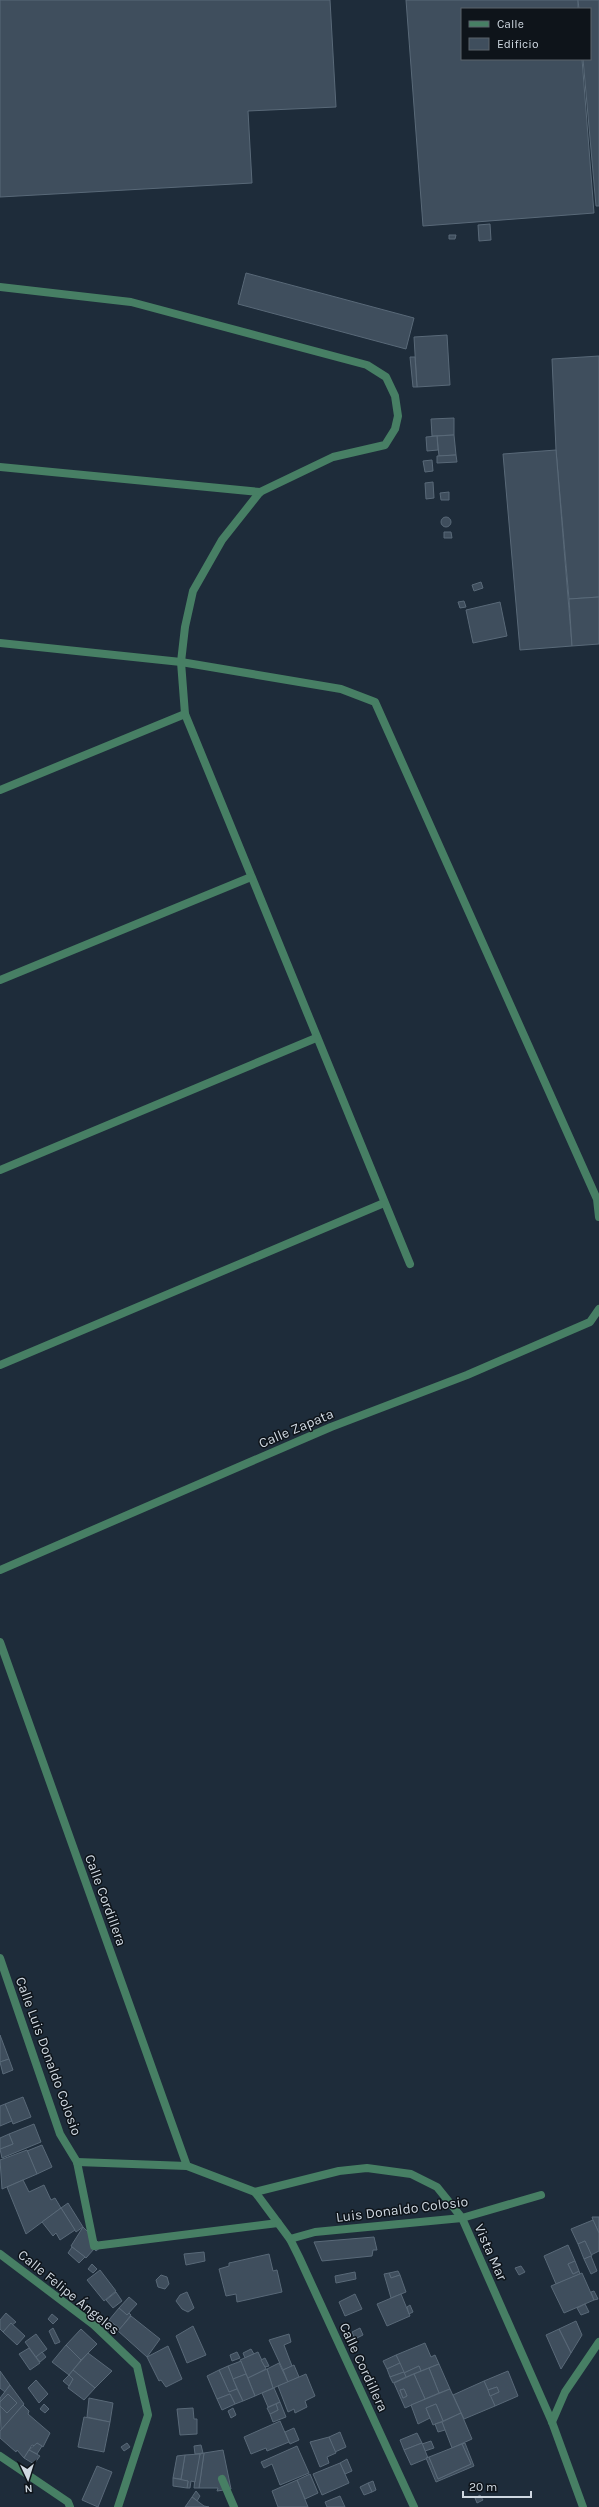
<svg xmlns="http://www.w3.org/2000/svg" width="599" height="2507" font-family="Karla,sans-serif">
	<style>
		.building { fill: #3f4e5d; stroke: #596978; fill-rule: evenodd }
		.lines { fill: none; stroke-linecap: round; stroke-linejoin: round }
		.minor { stroke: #477f64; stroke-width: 8 }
		.labels { text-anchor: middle; stroke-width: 3; stroke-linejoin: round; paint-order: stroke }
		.street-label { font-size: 14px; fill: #cfd8e1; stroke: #0e141a }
	</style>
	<rect width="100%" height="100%" fill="#1e2c3a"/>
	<g class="building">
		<polygon points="0,0 330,0 336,107 248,111 252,183 0,197"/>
		<polygon points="406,0 578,0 578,9 462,9 462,59 582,59 594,213 423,226"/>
		<polygon points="578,0 599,0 599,206 596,206 583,59 590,59 590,9 579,9"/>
		<polygon points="490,224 491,240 479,241 478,225"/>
		<polygon points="449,235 456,235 455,239 449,239"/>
		<polygon points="246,273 414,318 406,349 238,304"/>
		<polygon points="447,335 450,385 417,387 414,337"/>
		<polygon points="599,356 599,597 569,599 556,450 552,359"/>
		<polygon points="410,357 415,357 417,387 413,387"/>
		<polygon points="454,418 454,435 432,436 431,419"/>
		<polygon points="454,435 456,455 439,456 437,436"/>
		<polygon points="437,436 438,450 427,451 426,437"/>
		<polygon points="556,450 572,646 520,650 503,454"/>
		<polygon points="456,455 457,462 437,463 437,456"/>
		<polygon points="432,460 433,471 425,472 423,461"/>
		<polygon points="433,482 434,498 426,499 425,483"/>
		<polygon points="449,492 449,500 441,500 440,493"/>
		<circle cx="446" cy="522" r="5"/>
		<polygon points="444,532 451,532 452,538 444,538"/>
		<polygon points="481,582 483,588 474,591 472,585"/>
		<polygon points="599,597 599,644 572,646 569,599"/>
		<polygon points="464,601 466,607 460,608 458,602"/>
		<polygon points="500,602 507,636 473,643 466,610"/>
		<polygon points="0,2035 9,2059 0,2062"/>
		<polygon points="9,2059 13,2070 3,2074 0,2062"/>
		<polygon points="23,2097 31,2117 13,2124 5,2104"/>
		<polygon points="5,2104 12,2121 0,2126 0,2106"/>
		<polygon points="34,2124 41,2142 2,2158 0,2149 13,2144 9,2134"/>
		<polygon points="9,2134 13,2144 0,2149 0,2138"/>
		<polygon points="42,2145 52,2167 37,2174 27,2151"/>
		<polygon points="27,2150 37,2174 2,2189 0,2160"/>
		<polygon points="23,2180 29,2192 44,2185 51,2200 55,2198 61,2208 26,2234 7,2187"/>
		<polygon points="68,2203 83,2227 76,2232 61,2208"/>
		<polygon points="61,2208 75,2230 60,2240 56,2233 53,2236 42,2222"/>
		<polygon points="592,2217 599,2217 599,2233 593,2220"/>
		<polygon points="593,2220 599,2233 599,2251 591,2255 585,2241 578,2244 571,2229"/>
		<polygon points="83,2227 102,2246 96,2251 94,2249 86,2258 71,2246"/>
		<polygon points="374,2237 377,2250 373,2250 372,2256 322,2261 314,2242"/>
		<polygon points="585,2241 592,2256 584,2259 578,2244"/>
		<polygon points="568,2245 575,2261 568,2264 573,2274 579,2271 580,2274 556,2284 544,2256"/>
		<polygon points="72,2247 85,2257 79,2263 68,2253"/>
		<polygon points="204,2252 205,2261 186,2265 184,2254"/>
		<polygon points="269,2254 273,2271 277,2270 282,2292 237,2302 236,2294 226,2296 219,2269 229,2266 229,2263"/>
		<polygon points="591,2256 597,2271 591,2274 584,2259"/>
		<polygon points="575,2261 579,2271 573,2274 568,2264"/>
		<polygon points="92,2264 97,2269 93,2273 88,2269"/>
		<polygon points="521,2266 525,2272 519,2275 515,2268"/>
		<polygon points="100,2270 116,2291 104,2301 87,2280"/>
		<polygon points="398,2271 400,2275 391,2278 389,2273"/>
		<polygon points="355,2272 356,2279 336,2283 335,2276"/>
		<polygon points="389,2273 391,2278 400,2275 406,2292 391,2298 384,2274"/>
		<polygon points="582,2273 594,2300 564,2313 551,2286"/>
		<polygon points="161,2275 167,2277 169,2284 165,2289 158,2287 156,2280"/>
		<polygon points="594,2291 598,2299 594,2300 591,2292"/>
		<polygon points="116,2292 122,2301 113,2308 106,2300"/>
		<polygon points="187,2292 194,2308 188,2312 182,2309 176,2301 180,2295"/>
		<polygon points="355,2294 362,2309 345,2316 339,2302"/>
		<polygon points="401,2294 410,2316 387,2326 377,2304"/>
		<polygon points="129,2297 137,2304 127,2315 119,2308"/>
		<polygon points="585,2304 589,2312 581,2315 577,2308"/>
		<polygon points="410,2305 413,2312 409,2314 407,2307"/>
		<polygon points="119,2308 127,2315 129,2313 131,2315 120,2329 109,2320"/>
		<polygon points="6,2313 16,2322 3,2332 0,2329 0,2320"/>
		<polygon points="52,2314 58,2319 53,2324 48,2319"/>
		<polygon points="131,2316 160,2339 147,2357 118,2331"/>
		<polygon points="576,2321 582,2335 571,2353 559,2329"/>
		<polygon points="11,2323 25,2336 17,2345 3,2332"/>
		<polygon points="193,2326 206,2355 187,2363 176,2336"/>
		<polygon points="53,2328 60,2342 55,2344 49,2331"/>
		<polygon points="360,2328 363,2335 355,2339 352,2332"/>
		<polygon points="81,2329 97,2344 81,2360 66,2345"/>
		<polygon points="559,2329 571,2353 561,2369 546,2335"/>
		<polygon points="36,2334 47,2349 36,2357 25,2342"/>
		<polygon points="289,2334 291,2342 284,2345 292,2366 283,2370 269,2340"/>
		<polygon points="425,2343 431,2357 435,2355 439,2364 421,2371 419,2366 404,2373 396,2355"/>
		<polygon points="66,2345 81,2360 69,2375 52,2362"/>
		<polygon points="168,2346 182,2379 166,2387 161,2380 159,2381 147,2357"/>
		<polygon points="29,2348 40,2363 30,2370 19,2354"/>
		<polygon points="251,2349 254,2354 245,2358 243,2353"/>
		<polygon points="42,2352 46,2357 40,2362 36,2357"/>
		<polygon points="237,2352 240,2358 232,2361 230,2355"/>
		<polygon points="258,2352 266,2369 248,2378 240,2360"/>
		<polygon points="88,2353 112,2371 95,2388 73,2370"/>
		<polygon points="396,2355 400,2363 387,2369 383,2361"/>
		<polygon points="265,2358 269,2366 265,2367 261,2360"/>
		<polygon points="241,2361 246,2374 233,2379 228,2366"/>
		<polygon points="279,2363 288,2382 273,2388 267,2369"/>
		<polygon points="400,2363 404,2372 390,2377 387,2369"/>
		<polygon points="439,2364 450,2389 439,2393 429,2368"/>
		<polygon points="294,2365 299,2377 288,2382 283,2370"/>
		<polygon points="228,2366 237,2389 229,2392 219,2370"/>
		<polygon points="419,2366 421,2371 406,2377 404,2373"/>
		<polygon points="429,2368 439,2393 425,2399 414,2374"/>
		<polygon points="267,2369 273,2388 255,2396 248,2378"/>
		<polygon points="73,2370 95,2388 84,2400 68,2388 73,2379 69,2375"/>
		<polygon points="219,2370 229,2392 237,2389 243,2401 235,2404 230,2394 217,2399 207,2376"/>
		<polygon points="0,2371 10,2385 5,2392 0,2388"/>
		<polygon points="508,2371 518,2396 495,2406 490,2396 499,2392 497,2387 488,2390 484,2381"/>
		<polygon points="404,2372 406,2377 393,2383 390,2377"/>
		<polygon points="246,2374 255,2396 243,2401 233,2379"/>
		<polygon points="306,2374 315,2396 305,2401 307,2407 295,2413 294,2409 288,2412 278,2386"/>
		<path d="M414 2374 425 2399 405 2408 394 2383ZM404 2389 407 2396 403 2398 400 2390Z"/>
		<polygon points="69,2375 73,2379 69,2386 63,2381"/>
		<polygon points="36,2380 48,2394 39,2403 28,2388"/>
		<polygon points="484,2381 495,2406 464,2419 453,2395"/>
		<polygon points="10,2385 24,2404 1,2430 0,2406 7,2413 17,2403 8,2394 0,2402 0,2398"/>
		<polygon points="497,2387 499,2392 490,2396 488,2390"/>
		<polygon points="274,2388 280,2402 268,2407 262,2393"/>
		<polygon points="404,2389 407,2396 403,2398 400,2390"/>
		<polygon points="450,2389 461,2413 443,2421 436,2404 426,2408 430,2418 418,2424 411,2405"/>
		<polygon points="8,2394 17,2403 7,2413 0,2406 0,2402"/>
		<polygon points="230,2394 235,2404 222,2410 217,2399"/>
		<polygon points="89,2398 113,2403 110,2422 87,2417"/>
		<polygon points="280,2402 286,2417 273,2422 270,2414 278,2410 276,2404"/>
		<polygon points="44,2404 49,2409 45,2413 40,2409"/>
		<polygon points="276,2404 278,2410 270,2414 267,2408"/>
		<polygon points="436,2404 443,2421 433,2425 426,2408"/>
		<polygon points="23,2405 29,2411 28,2414 50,2433 43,2447 37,2443 35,2446 32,2445 24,2458 17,2450 16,2452 0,2438 0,2431"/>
		<polygon points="193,2408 194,2419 197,2419 197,2434 180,2435 177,2409"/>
		<polygon points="233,2408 236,2415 231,2418 228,2411"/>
		<polygon points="461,2413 472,2439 452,2448 442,2422"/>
		<polygon points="84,2417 110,2422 104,2452 78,2447"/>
		<polygon points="280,2421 289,2442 267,2451 266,2448 251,2454 244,2437"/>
		<polygon points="442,2422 445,2430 438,2432 435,2424"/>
		<polygon points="294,2428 299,2440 290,2444 285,2432"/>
		<polygon points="340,2432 346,2447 335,2452 329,2437"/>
		<polygon points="417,2433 422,2443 404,2450 400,2440"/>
		<polygon points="329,2437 336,2453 327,2457 329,2463 320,2467 310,2442"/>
		<polygon points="431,2441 434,2448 425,2451 422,2444"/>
		<polygon points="37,2443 42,2446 37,2454 29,2450"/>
		<polygon points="127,2443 130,2447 124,2451 121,2447"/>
		<polygon points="422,2443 428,2458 411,2465 404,2450"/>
		<polygon points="465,2443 474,2466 436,2482 426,2458 429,2457 438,2479 471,2464 462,2444"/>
		<polygon points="462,2444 471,2464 438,2479 429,2457"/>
		<polygon points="201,2445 203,2453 195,2454 194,2446"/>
		<polygon points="297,2446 309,2473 280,2485 272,2464 264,2468 261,2462"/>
		<polygon points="29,2450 40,2456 34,2464 24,2458"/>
		<polygon points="223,2450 231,2489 217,2491 218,2488 199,2488 204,2453"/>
		<polygon points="204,2453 199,2488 194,2488 197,2458 199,2458 200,2454"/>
		<polygon points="200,2454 195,2482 191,2481 190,2488 187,2488 188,2481 181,2480 185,2455"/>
		<polygon points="185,2455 181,2479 173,2478 177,2456"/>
		<polygon points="347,2459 352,2471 345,2474 340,2463"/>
		<polygon points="340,2463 349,2483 322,2495 313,2474"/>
		<polygon points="97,2466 112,2472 98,2507 82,2500"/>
		<polygon points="310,2474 318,2493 305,2499 297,2480"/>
		<polygon points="173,2478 188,2481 187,2488 173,2486"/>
		<polygon points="297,2480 308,2507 278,2507 272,2491"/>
		<polygon points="373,2481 376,2490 372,2492 368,2483"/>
		<polygon points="368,2483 372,2492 364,2495 360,2487"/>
		<polygon points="196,2491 200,2496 197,2501 192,2497"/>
		<polygon points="480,2495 483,2500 477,2503 475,2498"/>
		<polygon points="340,2496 345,2507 327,2507 325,2502"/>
		<polygon points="192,2497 204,2506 209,2507 185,2507"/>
	</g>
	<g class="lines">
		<g class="minor">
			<polyline points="0,287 131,302 367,365 386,377 395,396 398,416 395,429 385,445 333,457 260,492 222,540 193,591 185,627 181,662 185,714 410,1264"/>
			<polyline points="0,467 260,492"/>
			<polyline points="0,643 181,662 341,689 375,702 597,1199 599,1217"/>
			<polyline points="0,790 185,714"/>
			<polyline points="0,980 251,877"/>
			<polyline points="0,1170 316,1038"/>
			<polyline points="0,1365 384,1203"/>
			<polyline points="0,1570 331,1427 467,1375 590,1322 599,1309"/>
			<polyline points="0,1642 187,2166"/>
			<polyline points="0,1958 60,2134 77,2162 94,2246 278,2223"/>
			<polyline points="77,2162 187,2166 255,2192 290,2239 299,2257 414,2507"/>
			<polyline points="255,2192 339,2171 367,2168 411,2174 437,2187 462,2218 552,2422 583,2507"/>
			<polyline points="290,2239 315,2232 462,2218 541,2195"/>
			<polyline points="0,2254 94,2325 137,2366 148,2415 118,2507"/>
			<polyline points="552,2422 565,2392 599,2342"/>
			<polyline points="0,2456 68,2502 70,2507"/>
			<polyline points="222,2479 234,2507"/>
		</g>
	</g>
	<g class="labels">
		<g class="street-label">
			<text transform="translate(296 1428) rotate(-23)" y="5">Calle Zapata</text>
			<text transform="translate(106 1900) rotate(70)" y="5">Calle Cordillera</text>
			<text transform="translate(49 2056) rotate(70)" y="5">Calle Luis Donaldo Colosio</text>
			<text transform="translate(402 2209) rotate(-7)" y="5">Luis Donaldo Colosio</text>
			<text transform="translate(491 2252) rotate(66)" y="5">Vista Mar</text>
			<text transform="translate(69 2292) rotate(39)" y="5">Calle Felipe Ángeles</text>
			<text transform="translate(364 2367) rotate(65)" y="5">Calle Cordillera</text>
		</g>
	</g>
	<rect x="461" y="8" width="130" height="52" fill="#0e141a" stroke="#5b626a"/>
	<rect x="469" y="21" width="20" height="6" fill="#477f64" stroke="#5b626a"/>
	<text x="497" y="28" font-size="12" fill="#cfd8e1">Calle</text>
	<rect x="469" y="38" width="20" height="12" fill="#3f4e5d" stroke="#5b626a"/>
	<text x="497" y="48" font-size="12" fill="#cfd8e1">Edificio</text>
	<g transform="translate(28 2479) rotate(176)" stroke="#0e141a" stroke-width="3" paint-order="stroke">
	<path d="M0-3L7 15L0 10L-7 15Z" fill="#cfd8e1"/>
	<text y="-6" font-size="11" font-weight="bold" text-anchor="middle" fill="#cfd8e1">N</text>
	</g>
	<path d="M463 2491v6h68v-6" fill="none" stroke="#cfd8e1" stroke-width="2"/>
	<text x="469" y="2491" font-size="12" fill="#cfd8e1" stroke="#0e141a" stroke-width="3" paint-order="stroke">20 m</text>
</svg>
